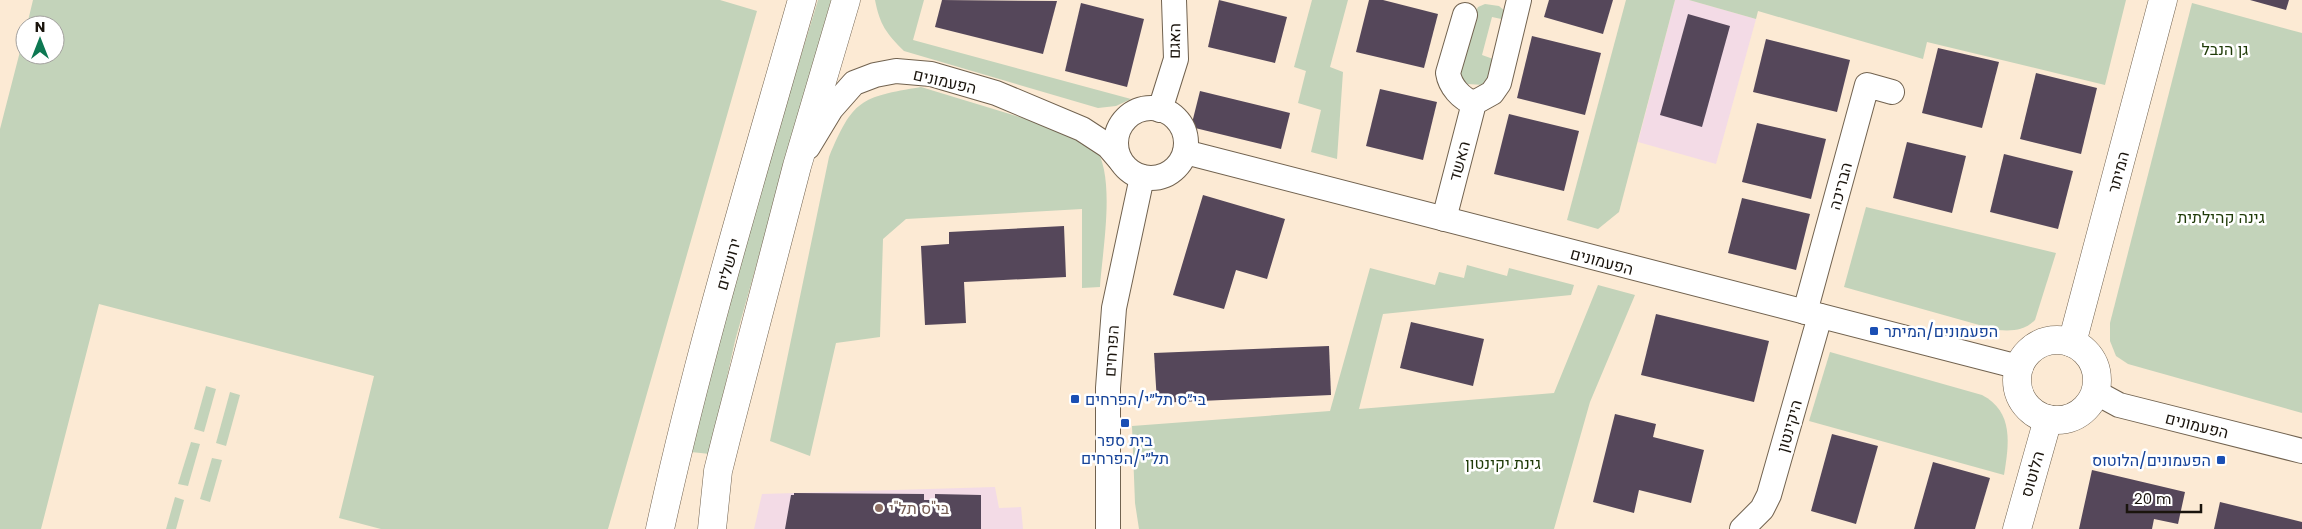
<svg xmlns="http://www.w3.org/2000/svg" width="2302" height="529" font-family="Poppins,Heebo,sans-serif">
	<style>
		.education { fill: #f3dbe6 }
		.green { fill: #c3d3ba }
		.building { fill: #55475a }
		.lines { fill: none; stroke-linecap: round; stroke-linejoin: round }
		.street-casing { stroke: #71624f; stroke-width: 26 }
		.secondary-casing { stroke: #71624f; stroke-width: 29 }
		.street { stroke: #fff; stroke-width: 24 }
		.secondary { stroke: #fff; stroke-width: 28 }
		.transit-dot { fill: #1a4fb4; stroke: #fff; stroke-width: 2 }
		.education-dot { fill: #8d6e63; stroke: #fff; stroke-width: 2 }
		.labels { text-anchor: middle; stroke-width: 5; stroke-linejoin: round; paint-order: stroke }
		.street-label { font-size: 16px; fill: #1a140d; stroke: #fff }
		.park-label { font-size: 16px; fill: #1e3a07; stroke: #fff }
		.transit-label { font-size: 16px; fill: #164399; stroke: #fff; text-anchor: start }
		.education-label { font-size: 16px; fill: #785e54; stroke: #fff; text-anchor: start }
	</style>
	<rect width="100%" height="100%" fill="#fcead4"/>
	<g class="education">
		<polygon points="1675,0 1689,0 1756,19 1716,164 1638,142"/>
		<polygon points="995,487 999,508 1021,507 1023,529 754,529 762,494"/>
	</g>
	<g class="green">
		<polygon points="33,0 720,0 757,11 608,529 381,529 339,518 374,376 99,304 41,529 0,529 0,129 25,32 25,55 55,55 55,25 27,25"/>
		<polygon points="818,0 831,0 735,341 710,454 691,452 721,333 764,176"/>
		<path d="M875 0H924L913 40 1131 99 1116 106 1098 108 904 51C886 33 880 25 875 0Z"/>
		<polygon points="1312,0 1348,0 1330,67 1343,72 1337,159 1311,152 1321,110 1298,103 1306,71 1294,67"/>
		<polygon points="1626,0 1675,0 1619,212 1598,229 1567,220"/>
		<polygon points="1689,0 2126,0 2105,85 1927,42 1923,59 1758,11 1756,19"/>
		<polygon points="2192,3 2302,33 2302,413 2128,364 2116,356 2110,341 2110,323"/>
		<polygon points="1485,4 1499,6 1506,12 1506,20 1492,17 1482,55 1496,60 1495,68 1484,85 1467,84 1459,76 1474,15 1478,7"/>
		<path d="M921 87 1075 134C1081 137 1090 141 1094 146 1117 174 1102 252 1100 287L1082 288V209L906 219 883 239 880 337 836 343 810 456 770 441 829 157C853 100 860 97 921 87Z"/>
		<path d="M1866 207 2056 253 2035 320C2024 331 2012 331 1997 330L1844 287Z"/>
		<polygon points="1467,265 1507,276 1509,268 1574,285 1571,295 1383,314 1359,409 1554,393 1598,285 1635,295 1590,402 1554,529 1139,529 1135,503 1132,426 1330,411 1370,268 1435,285 1439,272 1464,278"/>
		<path d="M1830 352 1982 395C2014 412 2009 444 2004 475L1809 421Z"/>
		<polygon points="206,386 216,389 204,432 194,429"/>
		<polygon points="230,392 240,395 226,446 216,443"/>
		<polygon points="191,442 200,444 188,486 178,484"/>
		<polygon points="212,458 222,460 210,502 200,499"/>
		<polygon points="175,497 184,500 176,529 166,529"/>
	</g>
	<g class="building">
		<polygon points="942,0 1057,1 1043,54 935,27"/>
		<polygon points="1219,0 1287,17 1275,63 1208,47"/>
		<polygon points="1369,0 1383,0 1438,14 1424,68 1356,52"/>
		<polygon points="1549,0 1613,0 1603,34 1544,17"/>
		<polygon points="2250,0 2289,0 2286,10"/>
		<polygon points="1081,3 1144,19 1127,87 1065,71"/>
		<polygon points="1688,14 1730,26 1702,127 1660,115"/>
		<polygon points="1532,36 1601,53 1585,115 1517,98"/>
		<polygon points="1766,39 1850,60 1837,112 1753,92"/>
		<polygon points="1938,48 1999,62 1982,128 1922,113"/>
		<polygon points="2036,73 2097,88 2081,154 2020,139"/>
		<polygon points="1380,89 1437,102 1423,160 1366,146"/>
		<polygon points="1200,91 1290,113 1281,149 1191,127"/>
		<polygon points="1509,114 1579,131 1564,191 1494,174"/>
		<polygon points="1757,123 1826,139 1811,199 1742,182"/>
		<polygon points="1907,142 1966,156 1952,213 1893,198"/>
		<polygon points="2004,154 2073,171 2058,229 1990,212"/>
		<polygon points="1203,195 1285,219 1267,279 1236,270 1224,309 1173,295"/>
		<polygon points="1742,198 1810,214 1796,270 1728,253"/>
		<polygon points="1064,226 1066,277 964,282 966,323 925,325 921,246 949,244 949,232"/>
		<polygon points="1656,314 1769,341 1754,402 1641,375"/>
		<polygon points="1411,322 1484,339 1473,386 1400,368"/>
		<polygon points="1329,346 1331,395 1157,403 1154,353"/>
		<polygon points="1615,414 1656,424 1653,437 1704,450 1691,503 1639,490 1634,513 1593,502"/>
		<polygon points="1832,434 1878,446 1856,524 1811,511"/>
		<polygon points="1933,462 1990,478 1975,529 1914,529"/>
		<polygon points="2092,470 2185,492 2178,524 2154,519 2152,529 2079,529"/>
		<polygon points="794,493 924,494 924,500 935,500 935,494 981,495 981,529 785,529 791,495 794,495"/>
		<polygon points="2220,502 2302,522 2302,529 2214,529"/>
	</g>
	<g class="lines">
		<defs>
			<g id="street">
				<path d="M1465 15 1448 73C1450 86 1461 99 1474 103"/>
				<circle cx="1151" cy="143" r="35"/>
				<polyline points="1160,110 1176,59 1174,0"/>
				<polyline points="808,147 831,109 854,83 875,75 896,71 931,74 996,93 1082,129 1108,146 1120,160"/>
				<polyline points="1185,152 2019,367"/>
				<polyline points="1444,219 1474,103 1492,93 1499,83 1519,0"/>
				<polyline points="1805,312 1867,85 1892,92"/>
				<polyline points="2095,392 2119,405 2302,451"/>
				<polyline points="1108,529 1108,388 1114,308 1142,177"/>
				<polyline points="1742,529 1762,509 1769,495 1820,316"/>
			</g>
			<g id="secondary">
				<circle cx="2057" cy="380" r="40"/>
				<polyline points="2072,343 2163,0"/>
				<path d="M660 529C699 350 752 176 802 0"/>
				<polyline points="712,529 718,471 727,435 797,166 846,0"/>
				<polyline points="2017,529 2048,419"/>
			</g>
		</defs>
		<use href="#street" class="street-casing"/>
		<use href="#secondary" class="secondary-casing"/>
		<use href="#street" class="street"/>
		<use href="#secondary" class="secondary"/>
	</g>
	<g class="transit-dot">
		<rect x="1869" y="326" width="10" height="10" rx="2.5"/>
		<rect x="1070" y="394" width="10" height="10" rx="2.5"/>
		<rect x="1120" y="418" width="10" height="10" rx="2.5"/>
		<rect x="2216" y="455" width="10" height="10" rx="2.5"/>
	</g>
	<circle class="education-dot" cx="879" cy="508" r="5"/>
	<g class="labels">
		<g class="street-label">
			<text transform="translate(1174 41) rotate(-89)" y="6">האגם</text>
			<text transform="translate(945 81) rotate(13)" y="6">הפעמונים</text>
			<text transform="translate(1459 161) rotate(-75)" y="6">האשד</text>
			<text transform="translate(2118 172) rotate(-75)" y="6">המיתר</text>
			<text transform="translate(1840 186) rotate(-75)" y="6">הבריכה</text>
			<text transform="translate(1602 261) rotate(15)" y="6">הפעמונים</text>
			<text transform="translate(728 264) rotate(-74)" y="6">ירושלים</text>
			<text transform="translate(1111 351) rotate(-86)" y="6">הפרחים</text>
			<text transform="translate(2197 425) rotate(14)" y="6">הפעמונים</text>
			<text transform="translate(1789 426) rotate(-74)" y="6">היקינטון</text>
			<text transform="translate(2032 474) rotate(-74)" y="6">הלוטוס</text>
		</g>
		<g class="park-label">
			<text x="2225" y="55">גן הנבל</text>
			<text x="2221" y="223">גינה קהילתית</text>
			<text x="1503" y="469">גינת יקינטון</text>
		</g>
		<g class="transit-label">
			<text x="1884" y="337">הפעמונים/המיתר</text>
			<text x="1085" y="405">בי״ס תל״י/הפרחים</text>
			<text x="1125" y="446" text-anchor="middle">בית ספר<tspan x="1125" dy="18">תל״י/הפרחים</tspan></text>
			<text x="2211" y="466" text-anchor="end">הפעמונים/הלוטוס</text>
		</g>
		<g class="education-label">
			<text x="889" y="514">בי"ס תל"י</text>
		</g>
	</g>
	<g transform="translate(40 40)"><circle r="24" fill="#ffffff" stroke="#a3a19e"/>
	<path d="M0-4L9 19L0 12L-9 19Z" fill="#0d7852"/>
	<text y="-8" font-size="14" font-weight="bold" text-anchor="middle" fill="#1a140d">N</text>
	</g>
	<path d="M2127 504v8h74v-8" fill="none" stroke="#1a140d" stroke-width="2.5"/>
	<text x="2134" y="504" font-size="15" fill="#1a140d" stroke="#ffffff" stroke-width="4" paint-order="stroke">20 m</text>
</svg>
